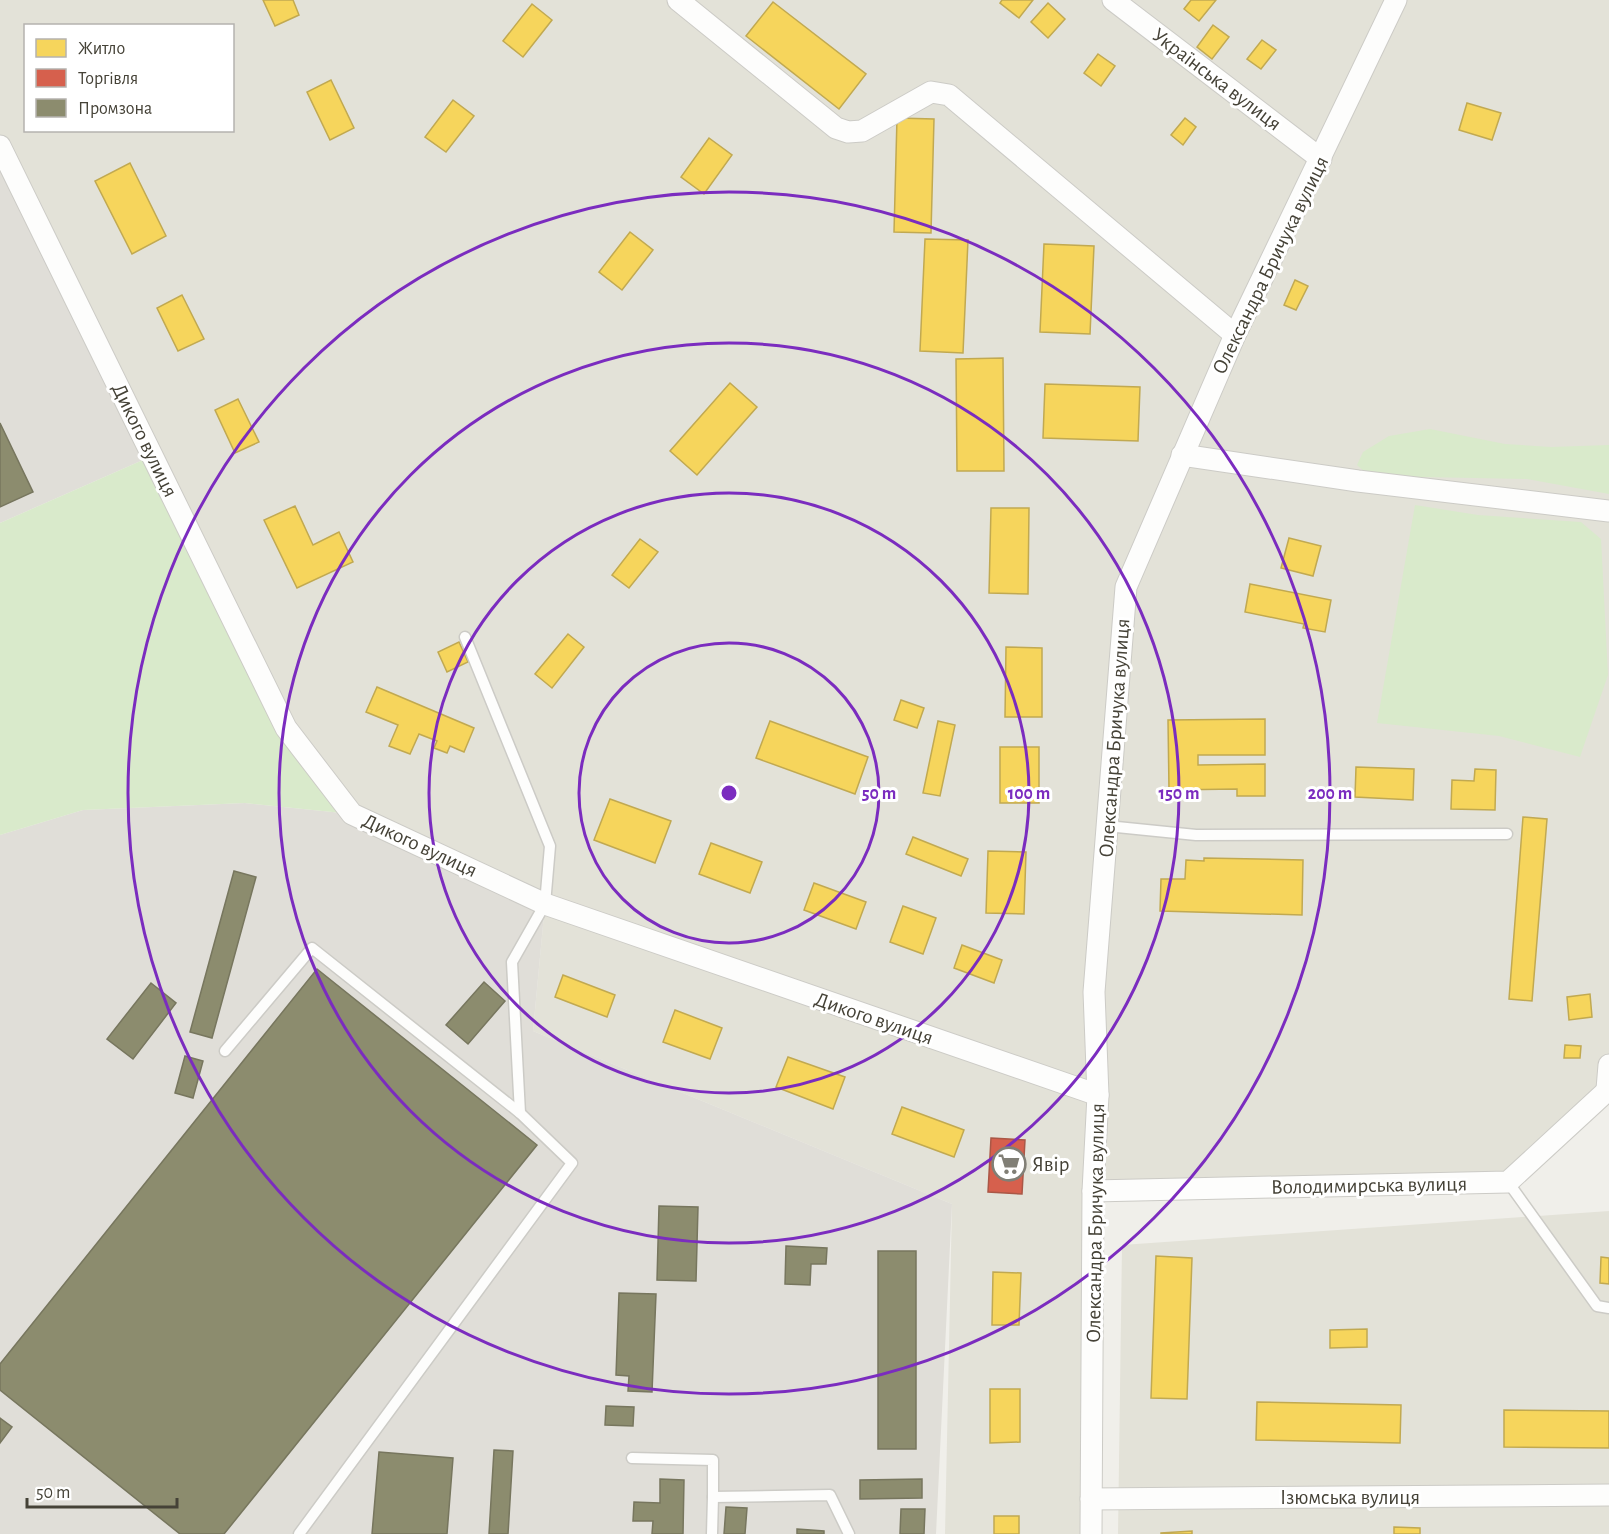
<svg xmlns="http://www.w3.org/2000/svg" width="1609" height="1534" font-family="'Alegreya Sans',sans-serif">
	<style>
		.residential { fill: #e3e2d8; fill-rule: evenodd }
		.industrial { fill: #e0ded8 }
		.green { fill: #d9eacb }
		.homes { fill: #f6d55c; stroke: #c1a951; stroke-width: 1.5 }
		.shops { fill: #d6604d; stroke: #aa5746; stroke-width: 1.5 }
		.industry { fill: #8c8c6e; stroke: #77765e; stroke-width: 1.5 }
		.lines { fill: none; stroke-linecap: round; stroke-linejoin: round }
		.service-casing { stroke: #cccbc6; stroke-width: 13 }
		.minor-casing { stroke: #cccbc6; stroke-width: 23 }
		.service { stroke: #fdfdfc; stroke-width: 10 }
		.minor { stroke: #fdfdfc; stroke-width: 21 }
		.ring { fill: none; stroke: #7b2cbf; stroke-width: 3 }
		.labels { text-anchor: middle; stroke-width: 6; stroke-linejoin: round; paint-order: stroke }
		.street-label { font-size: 21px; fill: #454237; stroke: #fff }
		.poi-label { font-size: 21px; fill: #454237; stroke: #fff; text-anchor: start }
		.centre { fill: #7b2cbf; stroke: #fff; stroke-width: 3 }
		.ring-label { font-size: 18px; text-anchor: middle; font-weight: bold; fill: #7b2cbf; stroke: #fff; stroke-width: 6; stroke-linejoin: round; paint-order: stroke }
	</style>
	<rect width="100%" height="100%" fill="#f0efea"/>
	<g class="residential">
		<path d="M0 0H1609V1065L1607 1089 1508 1182 1093 1191 1087 1534H945L952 1204 533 1031 545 904 352 814 286 728 0 146ZM26 26H232V130H26Z"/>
		<polygon points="1609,1211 1609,1534 1118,1534 1122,1245"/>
	</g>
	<g class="industrial">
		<polygon points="0,146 152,456 0,523"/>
		<polygon points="245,803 352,814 545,904 533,1031 952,1204 936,1534 0,1534 0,835 83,810"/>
	</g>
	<g class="green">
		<polygon points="1430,429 1505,444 1551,447 1609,445 1609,494 1527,479 1369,476 1357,465 1363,452 1389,436"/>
		<polygon points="152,456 286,728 352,814 245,803 83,810 0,835 0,523"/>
		<polygon points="1415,505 1478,515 1581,522 1601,539 1608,675 1580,757 1499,736 1377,723"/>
	</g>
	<g class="homes">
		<polygon points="263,0 293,0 299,15 275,26"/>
		<polygon points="1002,0 1033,0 1019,18 1000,3"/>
		<polygon points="1191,0 1216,0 1199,21 1184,9"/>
		<polygon points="773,2 866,74 839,109 746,36"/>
		<polygon points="1048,3 1065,19 1048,38 1031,22"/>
		<polygon points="532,4 552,20 523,57 503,41"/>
		<polygon points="1213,25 1229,37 1212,59 1197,47"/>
		<polygon points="1262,40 1276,50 1261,69 1247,59"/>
		<polygon points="1098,54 1115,66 1101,86 1084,73"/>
		<polygon points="331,80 354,128 330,140 307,92"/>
		<polygon points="453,100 474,116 446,152 425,137"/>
		<polygon points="1467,103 1501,113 1492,140 1459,130"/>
		<polygon points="897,118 934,119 931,233 894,232"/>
		<polygon points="1185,118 1196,127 1183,145 1171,135"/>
		<polygon points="709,138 732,155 704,194 681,177"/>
		<polygon points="130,163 166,236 132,254 95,181"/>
		<polygon points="630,232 653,250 622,290 599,272"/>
		<polygon points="925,239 968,240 963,353 920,351"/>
		<polygon points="1044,244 1094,246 1090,334 1040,332"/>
		<polygon points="1295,280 1308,286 1296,310 1284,305"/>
		<polygon points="182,295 204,339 178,351 157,308"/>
		<polygon points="1003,358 1004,471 957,471 956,359"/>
		<polygon points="730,383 757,407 697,475 670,451"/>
		<polygon points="1045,384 1140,387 1138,441 1043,438"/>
		<polygon points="238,399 259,442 235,453 215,410"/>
		<polygon points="295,506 313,545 339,532 353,562 297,588 264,520"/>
		<polygon points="991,508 1029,508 1028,594 989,593"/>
		<polygon points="1289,538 1321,546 1313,576 1281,568"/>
		<polygon points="640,539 658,552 629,588 612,575"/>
		<polygon points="1250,584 1331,600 1325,632 1303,628 1304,624 1245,612"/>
		<polygon points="568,634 584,647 552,688 535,674"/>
		<polygon points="459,642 468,662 447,672 438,652"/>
		<polygon points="1006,647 1042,648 1042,717 1005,717"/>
		<polygon points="377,687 474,728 464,752 450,746 447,753 434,748 437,741 419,734 410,754 389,746 398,725 366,712"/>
		<polygon points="901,700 924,708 917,728 894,720"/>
		<polygon points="1265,719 1265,755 1198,755 1198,765 1265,764 1265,796 1237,796 1237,789 1169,790 1168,720"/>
		<polygon points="770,721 868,757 855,794 756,758"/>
		<polygon points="938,721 955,725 940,796 923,793"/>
		<rect x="1000" y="747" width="39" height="56"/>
		<polygon points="1356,767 1414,769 1413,800 1355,797"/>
		<polygon points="1475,769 1496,770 1495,810 1451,809 1452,780 1474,781"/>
		<polygon points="610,799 671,821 655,863 594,840"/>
		<polygon points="1523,817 1547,819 1532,1001 1509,999"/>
		<polygon points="913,837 968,859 961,876 906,854"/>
		<polygon points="711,843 762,862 750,893 699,874"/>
		<polygon points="988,851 1026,852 1024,914 986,913"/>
		<polygon points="1204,858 1303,860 1302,915 1160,911 1161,879 1185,879 1186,860 1204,861"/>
		<polygon points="814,883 866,902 856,929 804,910"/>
		<polygon points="903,906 936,918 923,954 890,942"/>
		<polygon points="962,945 1002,960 994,983 954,968"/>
		<polygon points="563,975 615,995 607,1017 555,997"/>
		<polygon points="1590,994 1592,1017 1569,1020 1567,997"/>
		<polygon points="675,1010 722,1028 710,1059 663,1042"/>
		<polygon points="1565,1045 1581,1046 1580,1058 1564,1058"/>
		<polygon points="788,1057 845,1077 833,1109 776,1087"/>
		<polygon points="902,1107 964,1130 954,1157 892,1134"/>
		<polygon points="1156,1256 1192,1258 1187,1399 1151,1398"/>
		<polygon points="1601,1257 1609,1258 1609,1284 1600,1283"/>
		<polygon points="993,1272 1021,1273 1019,1325 992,1325"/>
		<polygon points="1367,1329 1367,1347 1330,1348 1330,1330"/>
		<polygon points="990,1389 1020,1389 1020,1442 990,1443"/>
		<polygon points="1257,1402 1401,1405 1400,1443 1256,1440"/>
		<polygon points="1504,1410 1609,1411 1609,1448 1504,1447"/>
		<rect x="994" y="1516" width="25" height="18"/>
		<polygon points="1394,1527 1420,1528 1420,1534 1394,1534"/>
		<polygon points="1192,1531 1192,1534 1161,1534 1161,1533"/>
	</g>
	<polygon class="shops" points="991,1138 1025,1140 1022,1194 988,1192"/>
	<g class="industry">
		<polygon points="0,423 33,492 0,507"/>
		<polygon points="234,871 256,877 212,1038 190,1032"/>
		<polygon points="317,969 537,1145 224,1534 180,1534 0,1390 0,1364"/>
		<polygon points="484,982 505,1001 468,1044 446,1025"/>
		<polygon points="151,983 176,1003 133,1059 107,1039"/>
		<polygon points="185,1056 203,1061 193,1098 175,1093"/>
		<polygon points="659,1206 698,1207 696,1281 657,1280"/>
		<polygon points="786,1246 827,1248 826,1264 811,1264 810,1285 785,1284"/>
		<rect x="878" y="1251" width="38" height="198"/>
		<polygon points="619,1293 656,1294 652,1392 628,1391 629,1376 616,1375"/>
		<polygon points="606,1406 634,1407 633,1426 605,1425"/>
		<polygon points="0,1418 12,1427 0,1443"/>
		<polygon points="494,1450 513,1451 508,1534 489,1534"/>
		<polygon points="379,1452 453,1458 447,1534 372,1534"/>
		<polygon points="660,1479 684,1480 683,1534 652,1534 653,1521 633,1521 634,1502 660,1503"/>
		<polygon points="922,1479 922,1498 860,1499 860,1480"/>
		<polygon points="726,1507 747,1508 745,1534 724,1534"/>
		<polygon points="901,1509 925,1509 924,1534 900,1534"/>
		<polygon points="797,1529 824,1531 824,1534 797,1534"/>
	</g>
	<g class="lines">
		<defs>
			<g id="service">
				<polyline points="465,637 550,846 545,904 512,962 520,1113"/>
				<polyline points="1107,826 1196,835 1507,834"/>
				<polyline points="225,1051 312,948 520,1113 572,1163 299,1534"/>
				<polyline points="1508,1182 1597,1306 1609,1308"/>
				<polyline points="632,1458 713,1460 713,1497 712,1534"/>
				<polyline points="713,1497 830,1495 849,1534"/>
			</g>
			<g id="minor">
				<polyline points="678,0 836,128 848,132 862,131 931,92 949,95 1235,335"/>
				<polyline points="1113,0 1321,159"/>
				<polyline points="0,146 286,728 352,814 545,904 1098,1095"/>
				<polyline points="1182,455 1358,481 1609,511"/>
				<polyline points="1607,1089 1609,1065"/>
				<polyline points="1093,1191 1508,1182 1609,1089"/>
				<polyline points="1091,1499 1609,1495"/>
				<polyline points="1091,1534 1093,1191 1098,1095 1094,992 1126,587 1235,335 1396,0"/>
			</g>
		</defs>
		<use href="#service" class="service-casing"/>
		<use href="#minor" class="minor-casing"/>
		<use href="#service" class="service"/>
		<use href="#minor" class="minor"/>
	</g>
	<g class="ring">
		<circle cx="729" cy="793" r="150"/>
		<circle cx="729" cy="793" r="300"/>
		<circle cx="729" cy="793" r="450"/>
		<circle cx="729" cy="793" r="601"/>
	</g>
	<defs>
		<symbol id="supermarket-ring" viewBox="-11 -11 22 22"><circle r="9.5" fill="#fff" stroke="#817f76" stroke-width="1.5"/><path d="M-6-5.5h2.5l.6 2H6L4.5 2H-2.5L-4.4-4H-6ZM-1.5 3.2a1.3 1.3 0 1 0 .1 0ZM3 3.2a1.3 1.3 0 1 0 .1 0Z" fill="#817f76"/></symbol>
	</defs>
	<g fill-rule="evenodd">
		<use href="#supermarket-ring" x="990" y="1145" width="38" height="38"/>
	</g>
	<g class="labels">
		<g class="street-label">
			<text transform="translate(1217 79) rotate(37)" y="7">Українська вулиця</text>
			<text transform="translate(1270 265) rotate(-64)" y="7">Олександра Бричука вулиця</text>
			<text transform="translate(145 440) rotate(64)" y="7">Дикого вулиця</text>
			<text transform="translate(1114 738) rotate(-86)" y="7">Олександра Бричука вулиця</text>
			<text transform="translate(420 845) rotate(25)" y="7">Дикого вулиця</text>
			<text transform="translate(874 1018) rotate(19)" y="7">Дикого вулиця</text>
			<text transform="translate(1369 1185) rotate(-1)" y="7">Володимирська вулиця</text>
			<text transform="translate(1095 1223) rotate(-89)" y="7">Олександра Бричука вулиця</text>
			<text x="1350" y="1504">Ізюмська вулиця</text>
		</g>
		<g class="poi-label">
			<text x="1032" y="1171">Явiр</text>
		</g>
	</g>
	<circle cx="729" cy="793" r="9" class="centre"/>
	<g class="ring-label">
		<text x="879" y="799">50 m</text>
		<text x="1029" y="799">100 m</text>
		<text x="1179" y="799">150 m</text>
		<text x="1330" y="799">200 m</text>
	</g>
	<rect x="24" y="24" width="210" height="108" fill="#ffffff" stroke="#b5b3af" stroke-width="1.5"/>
	<rect x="36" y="39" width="30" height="18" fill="#f6d55c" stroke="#b5b3af" stroke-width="1.5"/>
	<text x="78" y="54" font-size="18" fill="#454237">Житло</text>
	<rect x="36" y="69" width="30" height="18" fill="#d6604d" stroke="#b5b3af" stroke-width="1.5"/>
	<text x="78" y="84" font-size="18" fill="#454237">Торгівля</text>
	<rect x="36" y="99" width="30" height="18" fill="#8c8c6e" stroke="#b5b3af" stroke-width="1.5"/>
	<text x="78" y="114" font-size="18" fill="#454237">Промзона</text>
	<path d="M27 1498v9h150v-9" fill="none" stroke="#454237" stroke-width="3"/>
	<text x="36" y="1498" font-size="18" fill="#454237" stroke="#ffffff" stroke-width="4.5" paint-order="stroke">50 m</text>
</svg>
